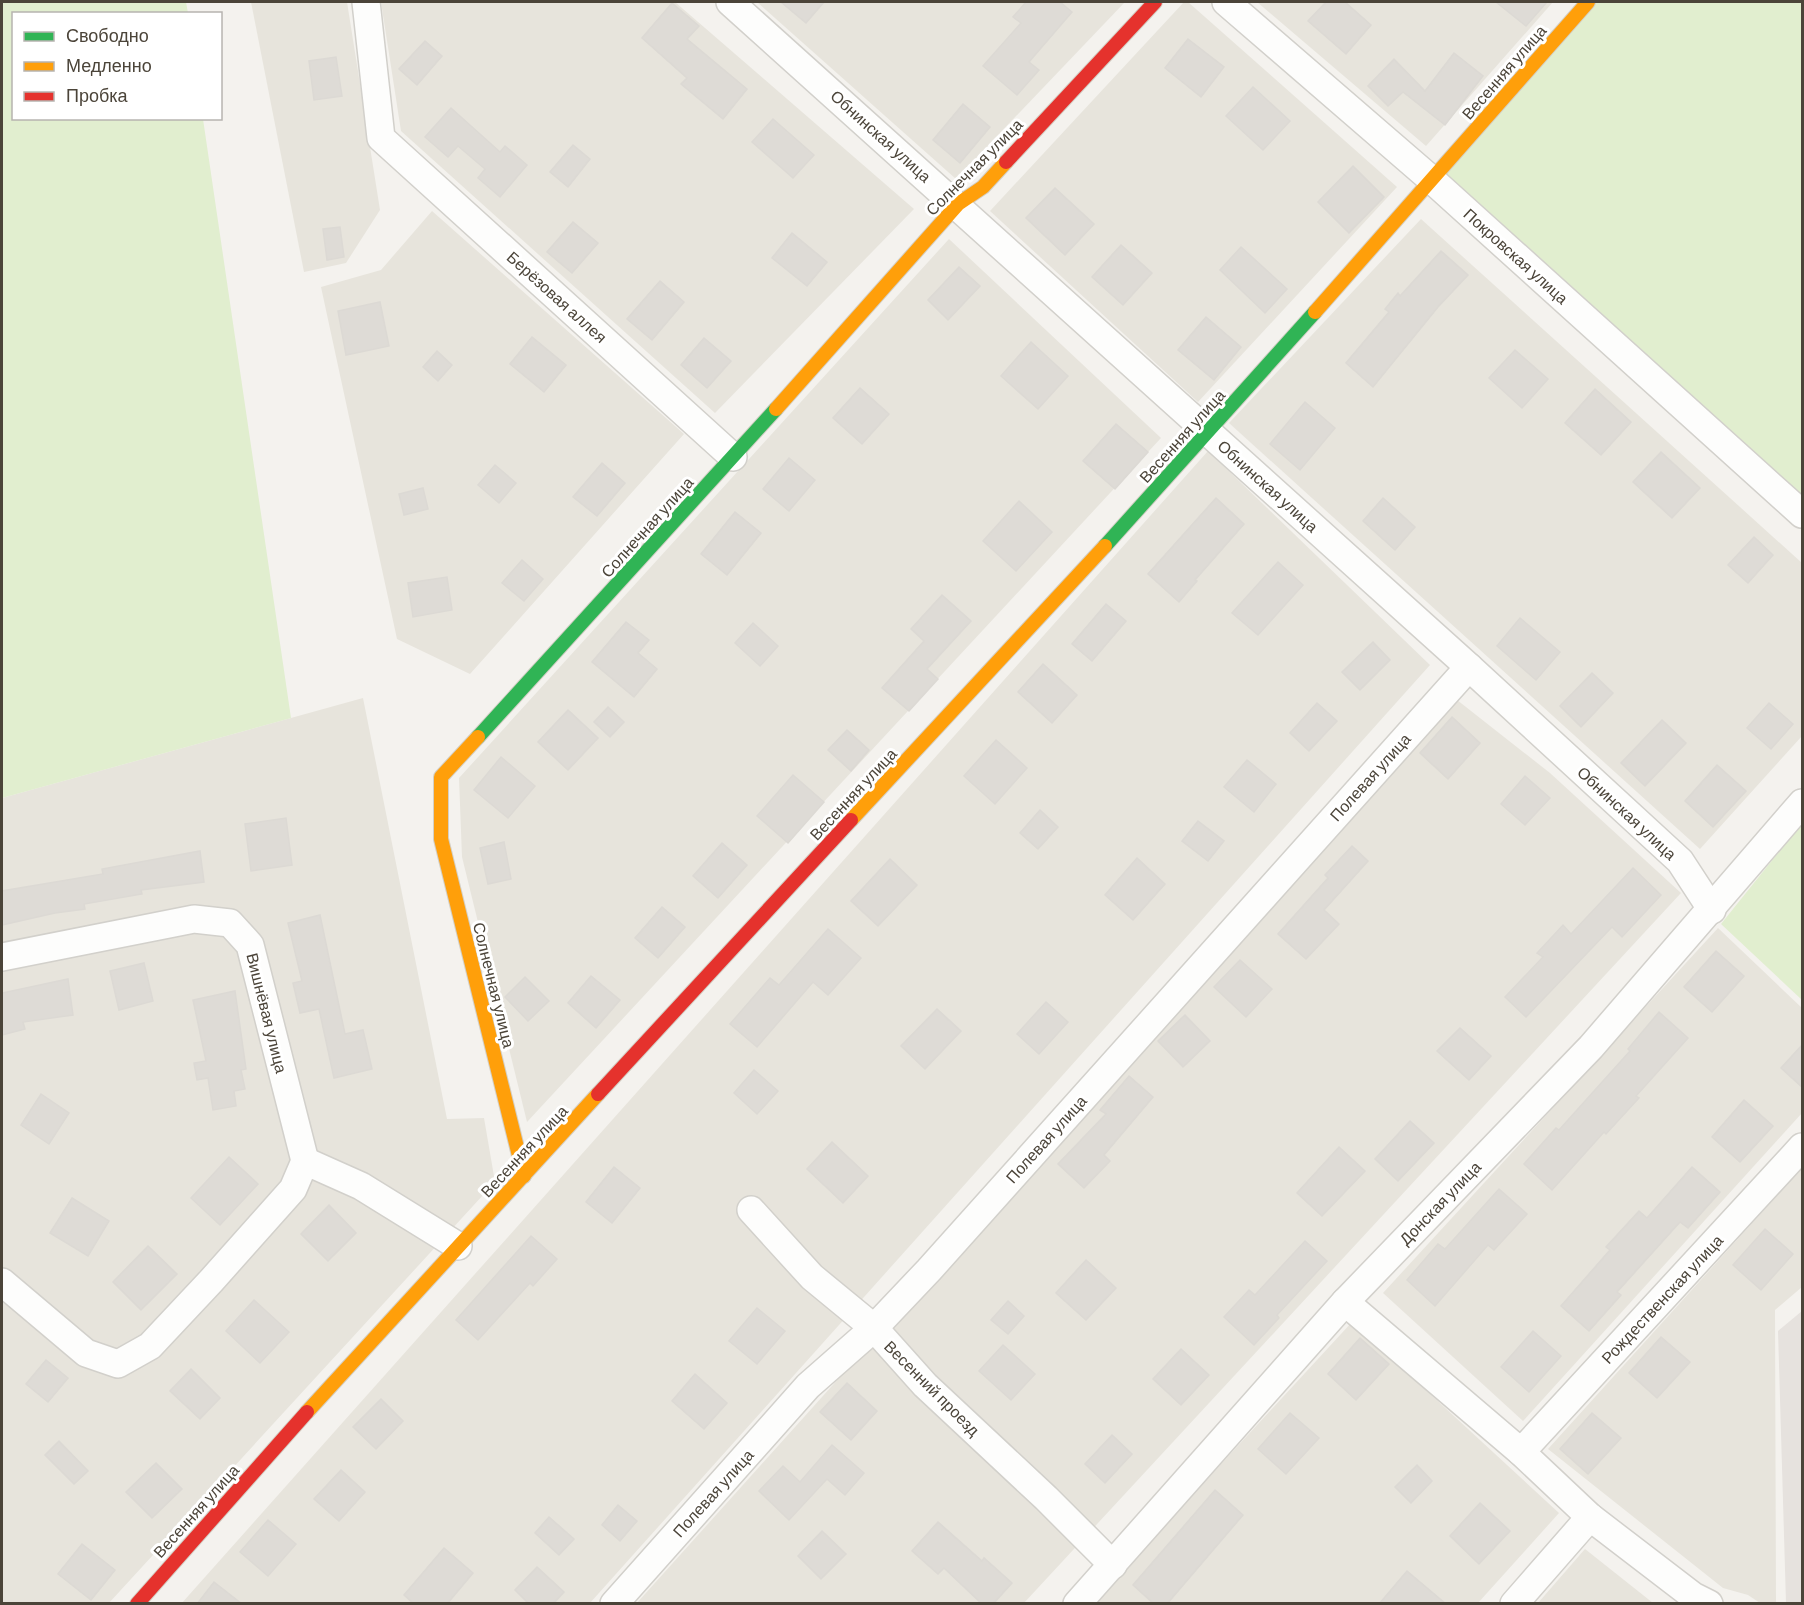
<svg xmlns="http://www.w3.org/2000/svg" width="1804" height="1605" font-family="Barlow,sans-serif">
	<style>
		.residential { fill: #e7e4dc }
		.industrial { fill: #e6e2de }
		.green { fill: #e1eecf }
		.building { fill: #dedbd6; stroke: #dcd9d4; stroke-width: 1.5 }
		.lines { fill: none; stroke-linecap: round; stroke-linejoin: round }
		.street-casing { stroke: #d2d0cb; stroke-width: 30 }
		.fast-casing { stroke: #d3cfc5; stroke-width: 16 }
		.slow-casing { stroke: #d3cfc5; stroke-width: 16 }
		.jam-casing { stroke: #d3cfc5; stroke-width: 16 }
		.street { stroke: #fdfdfc; stroke-width: 27 }
		.fast { stroke: #30b455; stroke-width: 14 }
		.slow { stroke: #ff9f0a; stroke-width: 14 }
		.jam { stroke: #e5322d; stroke-width: 14 }
		.labels { text-anchor: middle; stroke-width: 6; stroke-linejoin: round; paint-order: stroke }
		.street-label { font-size: 16px; fill: #4b4439; stroke: #fff }
	</style>
	<rect width="100%" height="100%" fill="#f4f2ee"/>
	<g class="residential">
		<polygon points="251,2 347,2 380,210 346,263 304,272"/>
		<polygon points="381,2 675,2 914,209 715,413 401,131"/>
		<polygon points="757,2 1125,2 956,179"/>
		<polygon points="1184,2 1188,2 1397,187 1198,402 990,211"/>
		<polygon points="1257,2 1553,2 1426,146"/>
		<polygon points="432,211 684,434 470,674 397,639 321,287 381,270"/>
		<polygon points="1421,219 1802,563 1802,736 1700,849 1229,423"/>
		<polygon points="949,239 1161,438 527,1122 462,857 459,778"/>
		<polygon points="1208,451 1430,665 590,1603 181,1604"/>
		<polygon points="1452,696 1550,773 1681,893 1024,1603 636,1604"/>
		<polygon points="363,698 447,1119 484,1118 495,1182 109,1603 2,1604 2,798"/>
		<polygon points="1718,928 1802,1008 1802,1113 1523,1421 1383,1293"/>
		<polygon points="1802,1168 1802,1287 1775,1310 1776,1603 1760,1603 1748,1595 1723,1588 1548,1449"/>
		<polygon points="1352,1322 1559,1513 1478,1603 1092,1604"/>
		<polygon points="1585,1549 1653,1603 1538,1603"/>
	</g>
	<polygon class="industrial" points="1802,1311 1802,1603 1786,1603 1778,1331"/>
	<g class="green">
		<polygon points="2,2 186,2 188,13 14,14 14,118 203,119 291,718 2,798"/>
		<polygon points="1587,2 1802,2 1802,503 1439,171"/>
		<polygon points="1802,823 1802,1000 1721,924"/>
	</g>
	<g class="building">
		<polygon points="781,2 824,2 806,23"/>
		<polygon points="1026,2 1060,2 1072,12 1029,62 1039,70 1017,95 983,66 1021,23 1013,17"/>
		<polygon points="1326,2 1345,2 1371,25 1346,54 1308,21"/>
		<polygon points="1496,2 1547,2 1526,26"/>
		<polygon points="672,3 699,26 687,39 747,89 723,119 681,84 687,78 642,38"/>
		<polygon points="1188,39 1224,67 1201,97 1165,68"/>
		<polygon points="425,41 442,56 417,85 399,69"/>
		<polygon points="1454,53 1483,76 1445,125 1403,92 1388,106 1368,86 1394,59 1425,91"/>
		<polygon points="336,57 342,96 314,100 309,61"/>
		<polygon points="1253,87 1290,121 1263,150 1226,116"/>
		<polygon points="963,104 990,127 960,163 933,140"/>
		<polygon points="451,108 500,152 505,146 527,165 500,197 478,178 485,169 458,146 448,157 425,137"/>
		<polygon points="773,119 814,155 793,178 752,142"/>
		<polygon points="573,145 590,159 568,187 550,172"/>
		<polygon points="1353,166 1384,197 1349,233 1318,202"/>
		<polygon points="1055,188 1094,224 1065,255 1026,218"/>
		<polygon points="573,222 598,243 572,273 547,252"/>
		<polygon points="340,227 344,257 327,260 323,229"/>
		<polygon points="792,233 827,262 807,286 772,258"/>
		<polygon points="1121,245 1152,273 1123,305 1092,277"/>
		<polygon points="1241,247 1287,289 1265,313 1220,270"/>
		<polygon points="1441,251 1468,275 1438,307 1373,387 1346,363 1389,312 1385,309 1398,293 1400,296"/>
		<polygon points="959,267 980,286 948,320 928,300"/>
		<polygon points="660,281 684,302 652,340 627,319"/>
		<polygon points="380,302 389,346 346,355 338,311"/>
		<polygon points="1206,317 1241,347 1214,380 1178,350"/>
		<polygon points="532,337 566,365 544,392 510,364"/>
		<polygon points="704,338 731,361 707,388 681,365"/>
		<polygon points="1031,342 1068,376 1038,409 1001,376"/>
		<polygon points="1515,350 1548,379 1522,408 1489,378"/>
		<polygon points="437,351 452,365 438,381 423,367"/>
		<polygon points="860,388 889,414 862,444 833,418"/>
		<polygon points="1595,389 1631,422 1601,455 1565,423"/>
		<polygon points="1305,402 1335,428 1300,470 1270,444"/>
		<polygon points="1116,424 1148,452 1115,489 1083,461"/>
		<polygon points="1661,452 1700,488 1672,518 1633,482"/>
		<polygon points="789,458 815,480 789,511 763,489"/>
		<polygon points="602,463 625,483 597,516 573,497"/>
		<polygon points="495,465 516,483 499,503 478,485"/>
		<polygon points="423,488 428,509 404,515 399,494"/>
		<polygon points="1216,498 1244,524 1195,580 1197,581 1179,602 1148,574"/>
		<polygon points="1383,498 1415,527 1395,550 1363,521"/>
		<polygon points="1019,501 1052,532 1016,571 983,541"/>
		<polygon points="735,512 761,533 727,575 701,554"/>
		<polygon points="1754,537 1773,555 1748,583 1728,565"/>
		<polygon points="522,560 543,579 524,601 502,583"/>
		<polygon points="1278,562 1303,585 1258,635 1232,613"/>
		<polygon points="447,577 452,610 413,617 408,583"/>
		<polygon points="942,595 971,621 927,669 938,679 909,711 882,688 924,641 911,629"/>
		<polygon points="1106,604 1126,621 1092,661 1072,644"/>
		<polygon points="1520,618 1560,652 1536,680 1497,646"/>
		<polygon points="626,622 649,640 638,653 657,669 634,697 592,662"/>
		<polygon points="753,623 778,646 760,666 735,643"/>
		<polygon points="1373,642 1390,660 1360,690 1342,672"/>
		<polygon points="1043,664 1077,695 1052,723 1018,692"/>
		<polygon points="1592,673 1613,693 1581,727 1560,706"/>
		<polygon points="1317,703 1337,721 1309,751 1290,733"/>
		<polygon points="1769,703 1793,724 1771,749 1747,728"/>
		<polygon points="608,707 624,722 610,737 594,722"/>
		<polygon points="568,710 598,738 568,770 538,742"/>
		<polygon points="1452,717 1480,743 1448,779 1420,753"/>
		<polygon points="1662,720 1686,743 1645,786 1621,763"/>
		<polygon points="847,730 869,750 851,771 828,750"/>
		<polygon points="996,740 1027,768 995,804 964,776"/>
		<polygon points="501,757 535,786 508,818 474,790"/>
		<polygon points="1247,760 1276,784 1254,812 1224,787"/>
		<polygon points="1717,765 1746,791 1713,827 1685,801"/>
		<polygon points="793,775 824,802 788,843 757,816"/>
		<polygon points="1525,776 1550,798 1525,825 1501,804"/>
		<polygon points="1040,810 1058,827 1038,849 1020,833"/>
		<polygon points="286,818 292,865 251,871 245,824"/>
		<polygon points="1198,821 1224,841 1208,861 1182,841"/>
		<polygon points="504,842 511,879 488,884 480,848"/>
		<polygon points="722,843 747,865 718,898 693,876"/>
		<polygon points="1352,846 1368,861 1324,910 1339,924 1306,959 1278,934 1328,878 1325,875"/>
		<polygon points="200,851 204,882 141,890 142,894 84,904 85,909 55,913 2,925 2,891 103,874 102,869"/>
		<polygon points="1137,858 1165,884 1133,920 1105,895"/>
		<polygon points="890,859 917,885 878,926 851,901"/>
		<polygon points="1633,868 1661,895 1622,937 1612,927 1526,1017 1505,997 1543,957 1537,953 1563,925 1571,934"/>
		<polygon points="662,907 685,927 658,958 635,938"/>
		<polygon points="320,915 345,1034 363,1030 372,1069 334,1078 319,1009 300,1013 293,983 302,981 288,923"/>
		<polygon points="828,929 861,958 828,995 813,982 757,1047 730,1024 770,978 779,985"/>
		<polygon points="1716,951 1744,976 1712,1012 1684,987"/>
		<polygon points="1240,960 1272,989 1246,1017 1214,987"/>
		<polygon points="144,963 153,1001 119,1010 110,971"/>
		<polygon points="591,976 620,1000 596,1028 568,1003"/>
		<polygon points="525,977 549,1001 528,1021 505,997"/>
		<polygon points="68,979 73,1015 23,1022 25,1029 2,1035 2,993"/>
		<polygon points="235,991 246,1069 241,1070 245,1089 234,1091 236,1106 213,1110 208,1078 197,1080 194,1063 206,1061 193,1000"/>
		<polygon points="1046,1002 1068,1022 1039,1054 1017,1034"/>
		<polygon points="937,1009 961,1031 925,1069 901,1046"/>
		<polygon points="1659,1012 1688,1038 1636,1096 1639,1098 1606,1134 1604,1132 1552,1190 1524,1164 1556,1128 1559,1130 1630,1051 1628,1049"/>
		<polygon points="1185,1015 1210,1041 1183,1067 1158,1041"/>
		<polygon points="1460,1028 1491,1056 1469,1080 1437,1051"/>
		<polygon points="1803,1044 1803,1088 1781,1068"/>
		<polygon points="754,1070 778,1091 757,1114 734,1093"/>
		<polygon points="1129,1076 1153,1097 1104,1155 1110,1161 1084,1188 1058,1164 1106,1114 1100,1110"/>
		<polygon points="41,1094 69,1113 49,1144 21,1125"/>
		<polygon points="1744,1100 1773,1126 1740,1162 1712,1137"/>
		<polygon points="1410,1121 1434,1143 1398,1181 1375,1159"/>
		<polygon points="832,1142 868,1176 843,1203 807,1169"/>
		<polygon points="1339,1147 1365,1171 1322,1216 1297,1193"/>
		<polygon points="229,1157 258,1184 220,1225 191,1198"/>
		<polygon points="614,1167 640,1188 612,1223 586,1202"/>
		<polygon points="1692,1167 1720,1192 1688,1228 1680,1222 1617,1292 1621,1295 1589,1331 1561,1306 1610,1250 1606,1247 1639,1211 1647,1218"/>
		<polygon points="1499,1189 1527,1214 1494,1250 1488,1245 1435,1306 1407,1280 1438,1244 1445,1249"/>
		<polygon points="72,1198 109,1221 88,1256 50,1233"/>
		<polygon points="329,1205 356,1233 328,1261 301,1234"/>
		<polygon points="1765,1229 1793,1254 1761,1290 1733,1265"/>
		<polygon points="531,1236 557,1259 533,1286 530,1283 478,1340 456,1320"/>
		<polygon points="1305,1241 1327,1261 1277,1315 1279,1318 1254,1345 1224,1317 1249,1290 1255,1295"/>
		<polygon points="148,1246 177,1274 141,1310 113,1282"/>
		<polygon points="1086,1260 1116,1288 1086,1320 1056,1293"/>
		<polygon points="254,1300 289,1332 260,1363 226,1331"/>
		<polygon points="1008,1301 1024,1316 1008,1334 991,1320"/>
		<polygon points="757,1308 785,1331 757,1364 729,1341"/>
		<polygon points="1533,1331 1561,1356 1529,1392 1501,1367"/>
		<polygon points="1661,1337 1690,1362 1657,1398 1629,1373"/>
		<polygon points="1360,1338 1389,1364 1356,1400 1328,1374"/>
		<polygon points="1003,1345 1035,1374 1011,1400 979,1371"/>
		<polygon points="1181,1349 1209,1375 1181,1405 1153,1379"/>
		<polygon points="46,1360 68,1378 48,1402 26,1384"/>
		<polygon points="191,1369 220,1398 200,1419 170,1391"/>
		<polygon points="695,1374 727,1403 704,1429 672,1401"/>
		<polygon points="847,1383 877,1411 851,1440 820,1412"/>
		<polygon points="381,1399 403,1421 376,1449 353,1427"/>
		<polygon points="1290,1413 1319,1438 1286,1474 1258,1449"/>
		<polygon points="1592,1413 1621,1438 1588,1474 1560,1449"/>
		<polygon points="1112,1435 1132,1454 1105,1483 1085,1464"/>
		<polygon points="59,1441 88,1471 74,1484 45,1455"/>
		<polygon points="832,1445 864,1473 845,1495 827,1479 789,1520 759,1491 783,1466 800,1482"/>
		<polygon points="156,1463 182,1489 152,1518 126,1492"/>
		<polygon points="1417,1465 1432,1481 1411,1503 1395,1487"/>
		<polygon points="341,1470 365,1492 339,1521 314,1499"/>
		<polygon points="1215,1490 1243,1515 1167,1604 1154,1604 1133,1585"/>
		<polygon points="1480,1503 1510,1531 1479,1564 1450,1536"/>
		<polygon points="618,1505 637,1521 620,1541 602,1525"/>
		<polygon points="549,1517 574,1539 559,1555 535,1533"/>
		<polygon points="268,1520 296,1544 268,1576 240,1552"/>
		<polygon points="938,1522 982,1561 984,1558 1012,1583 993,1604 982,1604 944,1568 938,1574 912,1551"/>
		<polygon points="822,1531 846,1554 821,1579 798,1556"/>
		<polygon points="82,1544 115,1570 91,1600 58,1574"/>
		<polygon points="444,1548 473,1573 447,1604 414,1604 404,1595"/>
		<polygon points="537,1567 564,1592 553,1604 529,1604 515,1590"/>
		<polygon points="1407,1571 1446,1604 1379,1604"/>
		<polygon points="214,1582 242,1604 197,1604"/>
	</g>
	<g class="lines">
		<defs>
			<g id="street">
				<polyline points="366,2 381,138 733,457"/>
				<polyline points="730,2 1469,667 1680,861 1712,910"/>
				<polyline points="1226,2 1432,180 1802,514"/>
				<polyline points="2,957 194,919 230,923 250,945 305,1161"/>
				<polyline points="751,1210 812,1277 874,1328 925,1385 1046,1498 1113,1565"/>
				<polyline points="2,1282 86,1353 118,1364 150,1346 211,1281 293,1189 305,1161 361,1186 458,1246"/>
				<polyline points="1345,1302 1521,1452 1590,1517 1693,1596 1709,1604"/>
				<polyline points="1521,1452 1802,1147"/>
				<polyline points="614,1604 808,1386 874,1328 929,1270 1469,667"/>
				<polyline points="1077,1604 1345,1302 1591,1047 1802,803"/>
				<polyline points="1514,1604 1590,1517"/>
			</g>
			<g id="fast">
				<polyline points="1105,546 1315,312"/>
				<polyline points="478,737 776,409"/>
			</g>
			<g id="slow">
				<polyline points="1315,312 1588,2"/>
				<polyline points="776,409 958,204 983,187 1006,162"/>
				<polyline points="478,737 441,777 441,839 524,1176"/>
				<polyline points="851,820 1105,546"/>
				<polyline points="307,1412 598,1094"/>
			</g>
			<g id="jam">
				<polyline points="1006,162 1155,2"/>
				<polyline points="598,1094 851,820"/>
				<polyline points="137,1604 307,1412"/>
			</g>
		</defs>
		<use href="#street" class="street-casing"/>
		<use href="#fast" class="fast-casing"/>
		<use href="#slow" class="slow-casing"/>
		<use href="#jam" class="jam-casing"/>
		<use href="#street" class="street"/>
		<use href="#fast" class="fast"/>
		<use href="#slow" class="slow"/>
		<use href="#jam" class="jam"/>
	</g>
	<g class="labels">
		<g class="street-label">
			<text transform="translate(1504 72) rotate(-49)" y="6">Весенняя улица</text>
			<text transform="translate(881 136) rotate(42)" y="6">Обнинская улица</text>
			<text transform="translate(974 167) rotate(-45)" y="6">Солнечная улица</text>
			<text transform="translate(1516 256) rotate(42)" y="6">Покровская улица</text>
			<text transform="translate(557 297) rotate(42)" y="6">Берёзовая аллея</text>
			<text transform="translate(1182 436) rotate(-48)" y="6">Весенняя улица</text>
			<text transform="translate(1268 486) rotate(42)" y="6">Обнинская улица</text>
			<text transform="translate(647 527) rotate(-48)" y="6">Солнечная улица</text>
			<text transform="translate(1370 777) rotate(-48)" y="6">Полевая улица</text>
			<text transform="translate(853 794) rotate(-47)" y="6">Весенняя улица</text>
			<text transform="translate(1627 813) rotate(43)" y="6">Обнинская улица</text>
			<text transform="translate(494 985) rotate(76)" y="6">Солнечная улица</text>
			<text transform="translate(267 1013) rotate(76)" y="6">Вишнёвая улица</text>
			<text transform="translate(1046 1139) rotate(-48)" y="6">Полевая улица</text>
			<text transform="translate(524 1151) rotate(-47)" y="6">Весенняя улица</text>
			<text transform="translate(1440 1203) rotate(-46)" y="6">Донская улица</text>
			<text transform="translate(1662 1299) rotate(-47)" y="6">Рождественская улица</text>
			<text transform="translate(932 1388) rotate(45)" y="6">Весенний проезд</text>
			<text transform="translate(713 1493) rotate(-48)" y="6">Полевая улица</text>
			<text transform="translate(196 1511) rotate(-48)" y="6">Весенняя улица</text>
		</g>
	</g>
	<rect width="1804" height="1605" fill="none" stroke="#4b4439" stroke-width="6"/>
	<rect x="12" y="12" width="210" height="108" fill="#ffffff" stroke="#b7b4b0" stroke-width="1.5"/>
	<rect x="24" y="32" width="30" height="9" fill="#30b455" stroke="#b7b4b0" stroke-width="1.5"/>
	<text x="66" y="42" font-size="18" fill="#4b4439">Свободно</text>
	<rect x="24" y="62" width="30" height="9" fill="#ff9f0a" stroke="#b7b4b0" stroke-width="1.5"/>
	<text x="66" y="72" font-size="18" fill="#4b4439">Медленно</text>
	<rect x="24" y="92" width="30" height="9" fill="#e5322d" stroke="#b7b4b0" stroke-width="1.5"/>
	<text x="66" y="102" font-size="18" fill="#4b4439">Пробка</text>
</svg>
